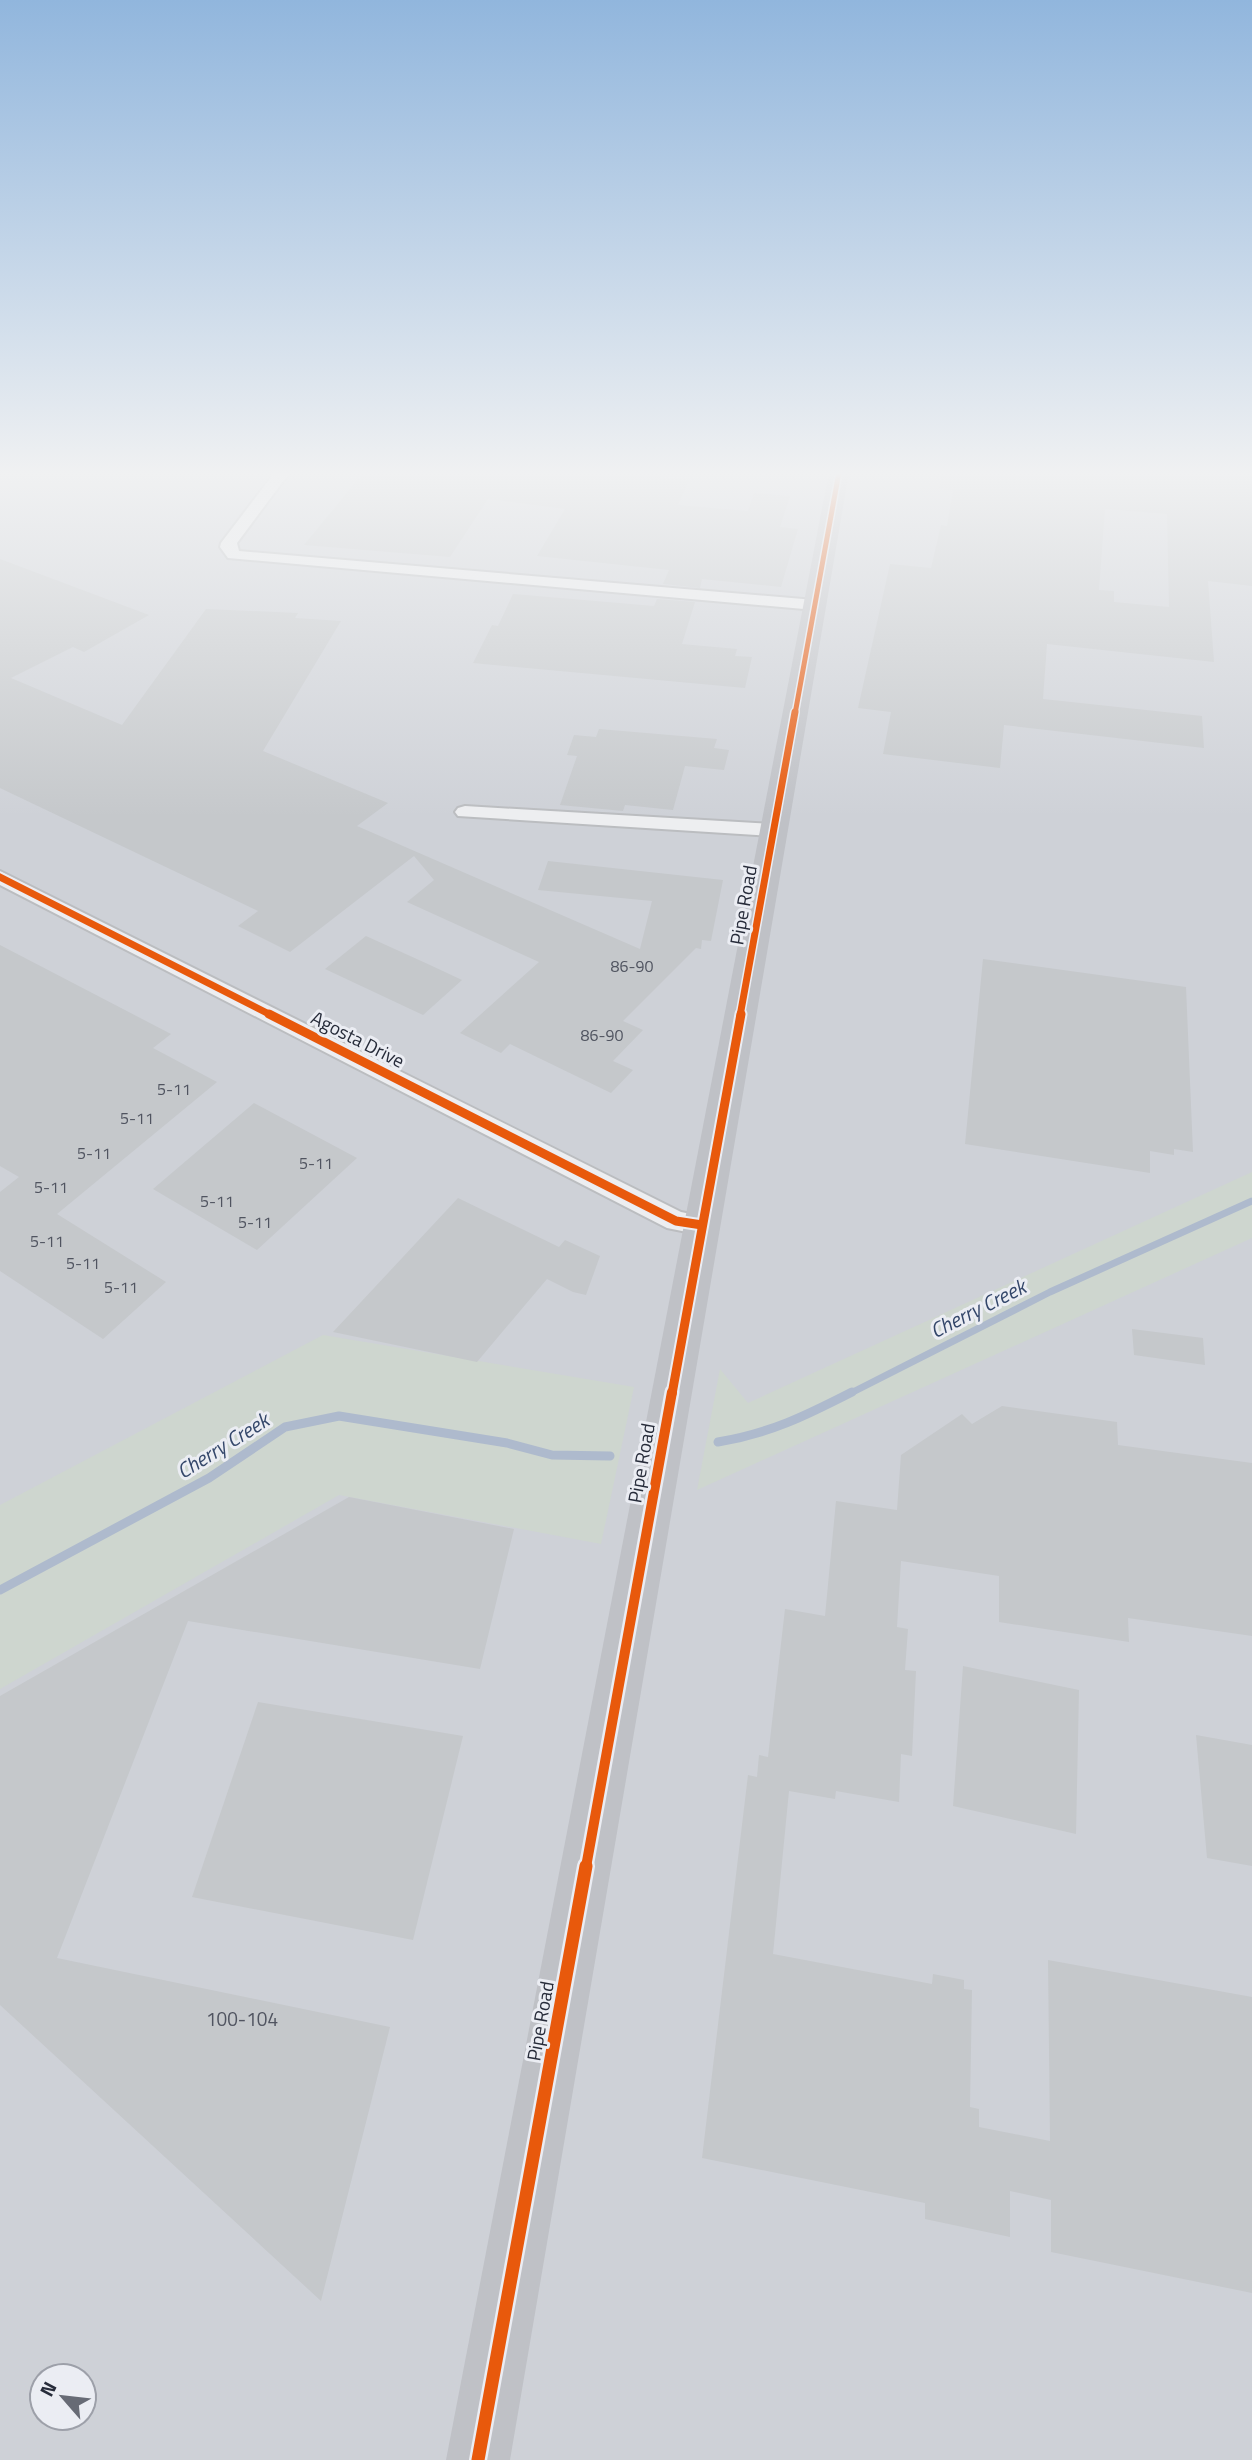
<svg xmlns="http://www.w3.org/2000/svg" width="1252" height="2460" font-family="'Titillium Web',sans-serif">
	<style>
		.built { fill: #ced1d7; fill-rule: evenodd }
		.green { fill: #ced6cf }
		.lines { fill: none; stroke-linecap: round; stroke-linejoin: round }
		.stream-far1 { stroke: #aebacd; stroke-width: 7 }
		.stream { stroke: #aebacd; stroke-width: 9 }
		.building { fill: #c5c8cb; fill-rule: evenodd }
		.street-casing { stroke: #bbbdc0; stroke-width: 4 }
		.street { fill: #edeef0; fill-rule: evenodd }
		.secondary { fill: #bfc1c6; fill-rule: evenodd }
		.cycleway-far4-casing { stroke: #ebedf3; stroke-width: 8 }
		.cycleway-far3-casing { stroke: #ebedf3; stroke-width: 10 }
		.cycleway-far2-casing { stroke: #ebedf3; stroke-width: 13 }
		.cycleway-far1-casing { stroke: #ebedf3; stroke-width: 15 }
		.cycleway-casing { stroke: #ebedf3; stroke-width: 18 }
		.cycleway-far4 { stroke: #e8590c; stroke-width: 5 }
		.cycleway-far3 { stroke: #e8590c; stroke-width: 7 }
		.cycleway-far2 { stroke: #e8590c; stroke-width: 9 }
		.cycleway-far1 { stroke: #e8590c; stroke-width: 10 }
		.cycleway { stroke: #e8590c; stroke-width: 13 }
		.labels { text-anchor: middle; stroke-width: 6; stroke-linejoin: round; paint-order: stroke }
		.number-label { font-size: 16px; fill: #505460 }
		.street-label { font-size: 19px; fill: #272c3a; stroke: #ebedf3 }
		.near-number-label { font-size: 19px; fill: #505460 }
		.water-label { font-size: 21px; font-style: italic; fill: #34476a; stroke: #ebedf3 }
	</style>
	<rect width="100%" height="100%" fill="#dee0e3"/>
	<path class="built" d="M0 472H1252V2460H0ZM42 2376H84V2418H42Z"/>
	<g class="green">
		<polygon points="1252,1172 1252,1238 697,1490 720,1369 748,1403"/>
		<polygon points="323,1335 634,1387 601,1544 339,1495 0,1689 0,1505"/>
	</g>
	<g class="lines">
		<polyline class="stream-far1" points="849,1394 1050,1292 1252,1201"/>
		<g class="stream">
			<path d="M718 1442C771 1433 805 1416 852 1392"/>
			<polyline points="0,1590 209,1478 285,1427 339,1416 507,1443 552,1455 610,1456"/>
		</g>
	</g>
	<g class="building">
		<polygon points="364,472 605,472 689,480 678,505 748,511 754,493 790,496 780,527 798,529 781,587 702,579 700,588 663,584 669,570 537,556 565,509 488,499 450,557 304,545"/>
		<path d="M942 472 1252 474V586L1208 581 1214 662 1047 644 1043 699 1202 716 1204 748 1004 725 1000 768 883 754 891 712 858 708 890 564 931 568 941 525 947 526 953 490 939 489ZM1105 509 1167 514 1169 607 1114 602V591L1099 590Z"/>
		<polygon points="0,559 149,615 84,652 73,647 11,678 122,725 206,609 298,613 295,618 341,621 263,751 388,803 357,826 640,949 652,901 538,890 548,861 723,880 711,941 702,940 701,949 696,948 623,1021 643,1030 613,1061 633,1070 611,1093 510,1044 501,1053 460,1033 539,962 407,902 434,880 414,856 290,952 238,926 258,911 0,788"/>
		<polygon points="513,594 654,606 657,599 695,602 682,644 737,649 735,656 752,657 745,688 473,663 492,625 498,626"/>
		<polygon points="599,729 717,739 714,748 729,750 724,770 685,766 673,810 625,805 623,811 560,805 577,756 567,755 574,735 596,737"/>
		<polygon points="366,936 430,965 462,980 423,1015 325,969"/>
		<polygon points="0,945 171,1034 153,1048 217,1082 57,1214 166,1282 103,1339 0,1271 0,1192 19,1177 0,1166"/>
		<polygon points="983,959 1186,987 1193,1152 1174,1149 1174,1155 1150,1151 1150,1173 965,1144"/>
		<polygon points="254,1103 357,1158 257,1250 153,1189"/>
		<polygon points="458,1198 559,1247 565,1240 600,1256 586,1295 573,1292 547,1279 477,1362 333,1332"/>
		<polygon points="1132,1329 1203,1338 1205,1365 1134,1355"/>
		<polygon points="1002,1406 1117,1422 1118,1445 1252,1463 1252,1636 1128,1618 1129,1642 999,1622 999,1576 901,1561 897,1627 908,1629 905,1670 916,1671 912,1756 901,1754 899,1802 836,1791 835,1799 789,1791 773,1954 932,1984 933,1974 964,1980 964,1989 972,1990 970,2107 979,2109 979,2127 1050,2141 1048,1960 1252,1997 1252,2293 1051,2252 1051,2200 1010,2191 1010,2237 925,2219 925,2203 702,2158 748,1775 757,1777 759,1755 768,1757 785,1609 825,1616 836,1501 897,1510 901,1455 962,1414 972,1424"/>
		<polygon points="349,1497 514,1529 480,1669 188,1621 57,1958 390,2027 321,2301 0,2005 0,1696"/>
		<polygon points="963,1666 1079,1690 1076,1834 953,1806"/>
		<polygon points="258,1702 463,1736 413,1940 192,1897"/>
		<polygon points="1196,1735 1252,1745 1252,1866 1207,1858"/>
	</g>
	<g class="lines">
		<defs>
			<g id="street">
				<polygon points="275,472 290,472 237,543 239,551 815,600 823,605 815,610 228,558 220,547 221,543"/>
				<polygon points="465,806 773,824 780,826 783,830 780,834 773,836 458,816 455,812 458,808"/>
				<polygon points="0,871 681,1212 711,1218 715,1225 711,1232 702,1235 667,1228 0,885"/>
			</g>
		</defs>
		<use href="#street" class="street-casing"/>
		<use href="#street" class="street"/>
		<polygon class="secondary" points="829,472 849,472 510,2460 446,2460"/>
		<defs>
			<polyline id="cycleway-far4" points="795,714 839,472"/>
			<g id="cycleway-far3">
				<polyline points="0,877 273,1016"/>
				<polyline points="740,1016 795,712"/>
			</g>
			<g id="cycleway-far2">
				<polyline points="269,1014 676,1221 702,1225"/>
				<polyline points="672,1394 741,1014"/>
			</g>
			<polyline id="cycleway-far1" points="586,1867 672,1392"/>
			<polyline id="cycleway" points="478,2460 586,1866"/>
		</defs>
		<use href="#cycleway-far4" class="cycleway-far4-casing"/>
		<use href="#cycleway-far3" class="cycleway-far3-casing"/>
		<use href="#cycleway-far2" class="cycleway-far2-casing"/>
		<use href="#cycleway-far1" class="cycleway-far1-casing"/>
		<use href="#cycleway" class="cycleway-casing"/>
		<use href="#cycleway-far4" class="cycleway-far4"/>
		<use href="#cycleway-far3" class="cycleway-far3"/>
		<use href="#cycleway-far2" class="cycleway-far2"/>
		<use href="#cycleway-far1" class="cycleway-far1"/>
		<use href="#cycleway" class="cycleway"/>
	</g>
	<linearGradient id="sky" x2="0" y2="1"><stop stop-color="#91b6dd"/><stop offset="0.58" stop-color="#f0f1f2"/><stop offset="1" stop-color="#f0f1f2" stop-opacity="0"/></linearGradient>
	<rect width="1252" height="817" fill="url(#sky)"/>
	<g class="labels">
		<g class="number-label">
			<text x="632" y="972">86-90</text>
			<text x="602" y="1041">86-90</text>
			<text x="174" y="1095">5-11</text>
			<text x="137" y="1124">5-11</text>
			<text x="94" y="1159">5-11</text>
			<text x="316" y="1169">5-11</text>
			<text x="51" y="1193">5-11</text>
			<text x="217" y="1207">5-11</text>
			<text x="255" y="1228">5-11</text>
			<text x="47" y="1247">5-11</text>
			<text x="83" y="1269">5-11</text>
			<text x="121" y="1293">5-11</text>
		</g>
		<g class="street-label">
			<text transform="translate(743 905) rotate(-80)" y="7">Pipe Road</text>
			<text transform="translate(358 1039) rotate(27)" y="7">Agosta Drive</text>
			<text transform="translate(641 1463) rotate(-80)" y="7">Pipe Road</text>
			<text transform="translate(540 2021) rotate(-80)" y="7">Pipe Road</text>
		</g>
		<g class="near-number-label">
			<text x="242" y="2026">100-104</text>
		</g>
		<g class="water-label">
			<text transform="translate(978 1309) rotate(-27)" y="7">Cherry Creek</text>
			<text transform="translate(223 1446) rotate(-32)" y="7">Cherry Creek</text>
		</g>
	</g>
	<g transform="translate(63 2397) rotate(298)"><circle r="33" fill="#ebedf3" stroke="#9da0a9" stroke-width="2"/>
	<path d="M0-5L12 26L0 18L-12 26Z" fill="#676b75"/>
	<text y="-10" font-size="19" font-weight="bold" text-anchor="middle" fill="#272c3a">N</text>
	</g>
</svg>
